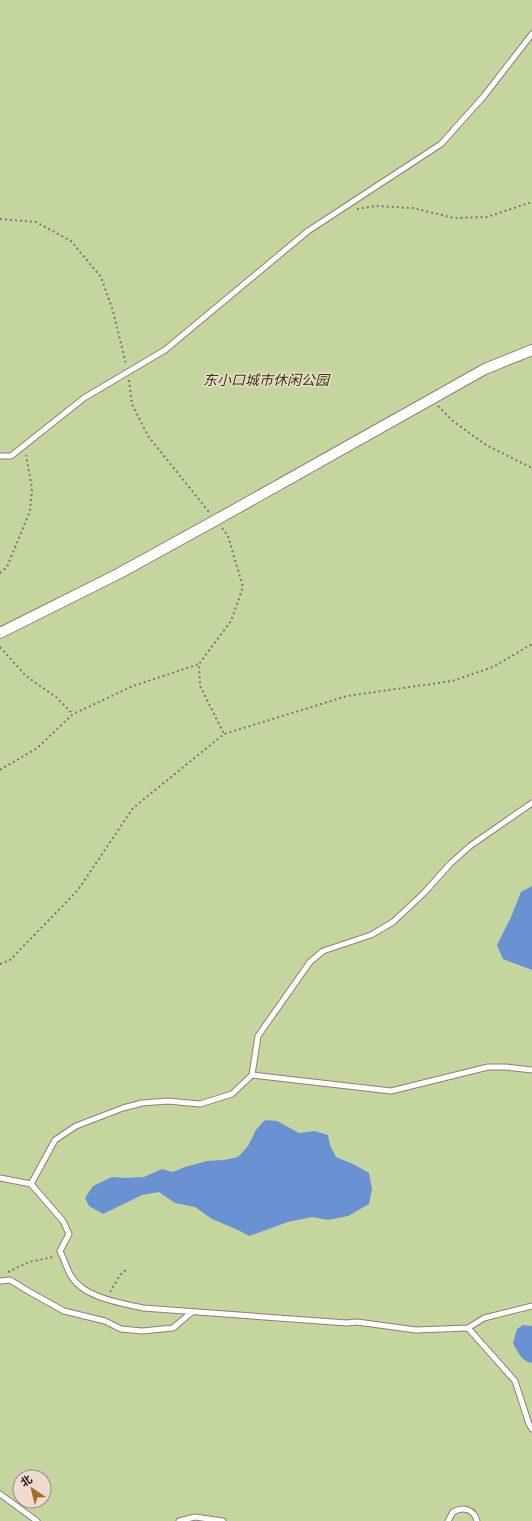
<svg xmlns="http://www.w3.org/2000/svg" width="532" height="1521" font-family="'PT Serif','Noto Sans SC',serif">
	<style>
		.green { fill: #c4d69e; fill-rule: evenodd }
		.water { fill: #6a91d1 }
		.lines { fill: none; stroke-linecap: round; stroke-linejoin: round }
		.lane-casing { stroke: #8f7d75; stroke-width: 7 }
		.street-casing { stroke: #8f7d75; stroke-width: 12 }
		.path { stroke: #837570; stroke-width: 2; stroke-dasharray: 2 3; stroke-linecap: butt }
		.lane { stroke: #fff; stroke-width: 5 }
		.street { stroke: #fff; stroke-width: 10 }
		.labels { text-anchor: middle; stroke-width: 3; stroke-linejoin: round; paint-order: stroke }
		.park-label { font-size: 14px; font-style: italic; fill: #2f3c00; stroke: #eedad1 }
	</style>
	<rect width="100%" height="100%" fill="#eedad1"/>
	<path class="green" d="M0 0H532V1521H0ZM20 1477H44V1501H20Z"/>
	<g class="water">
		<polygon points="532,886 532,970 503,959 497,945 511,917 521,892"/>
		<polygon points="265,1120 277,1121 299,1133 314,1131 328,1135 330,1145 336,1157 353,1164 369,1173 372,1189 369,1204 348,1216 328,1220 312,1217 288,1222 249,1236 238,1230 212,1219 195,1207 175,1203 159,1192 142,1195 103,1214 89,1206 85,1198 93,1186 112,1177 126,1178 144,1177 162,1169 173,1172 185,1167 207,1161 224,1160 238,1157 248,1146 256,1130"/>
		<path d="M523 1325 532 1326V1363C522 1362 517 1351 513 1343L517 1329Z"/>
	</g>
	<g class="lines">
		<defs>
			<g id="lane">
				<polyline points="0,456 11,456 84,398 165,350 308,231 441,144 484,96 532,34"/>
				<polyline points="252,1075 391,1091 488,1067 506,1067 532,1070"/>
				<polyline points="0,1178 31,1184 55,1140 76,1126 123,1108 142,1103 168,1101 200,1104 232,1094 252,1075 258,1036 310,962 323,951 371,935 393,922 424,893 450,864 470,846 532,803"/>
				<path d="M31 1184 63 1221 69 1234 60 1251C64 1259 67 1269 71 1276 84 1298 121 1303 143 1308L347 1323 357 1322 416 1330 468 1328 484 1318 532 1306"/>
				<polyline points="0,1281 10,1280 28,1291 64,1311 105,1321 121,1329 142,1331 173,1328 192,1312"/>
				<polyline points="468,1328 515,1381 529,1424 532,1429"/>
				<polyline points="0,1494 37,1521"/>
				<polyline points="179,1521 195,1517 223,1521"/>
				<path d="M448 1521 453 1512C463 1506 474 1509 477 1521"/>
			</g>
			<polyline id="street" points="0,633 118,574 216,520 485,369 532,350"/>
		</defs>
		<use href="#lane" class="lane-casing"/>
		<use href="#street" class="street-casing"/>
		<g class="path">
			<polyline points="357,209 375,206 413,208 454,218 487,217 532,202"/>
			<polyline points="0,219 36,222 71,241 101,277 113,311 126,364"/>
			<polyline points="129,380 132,404 148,436 209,512"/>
			<polyline points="438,406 453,421 486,445 532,468"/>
			<polyline points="222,528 228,536 243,587 231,621 199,664 200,686 224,734"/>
			<polyline points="0,573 7,567 30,511 32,488 26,455"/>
			<polyline points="0,647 26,676 56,697 73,714"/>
			<polyline points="0,770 37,748 73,714 133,686 199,664"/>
			<polyline points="0,964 10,960 78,890 133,808 224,734 347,696 452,681 493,667 532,644"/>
			<polyline points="8,1272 29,1262 53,1257 55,1258"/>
			<polyline points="110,1292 120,1275 126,1270"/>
		</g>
		<use href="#lane" class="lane"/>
		<use href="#street" class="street"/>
	</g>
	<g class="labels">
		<g class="park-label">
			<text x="266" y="385">东小口城市休闲公园</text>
		</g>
	</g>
	<g transform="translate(32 1489) rotate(325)"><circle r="19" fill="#eedad1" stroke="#9b8c85"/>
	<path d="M0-3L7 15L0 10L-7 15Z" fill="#9e7022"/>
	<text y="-6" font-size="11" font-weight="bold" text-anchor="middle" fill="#1e1714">北</text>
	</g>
</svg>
